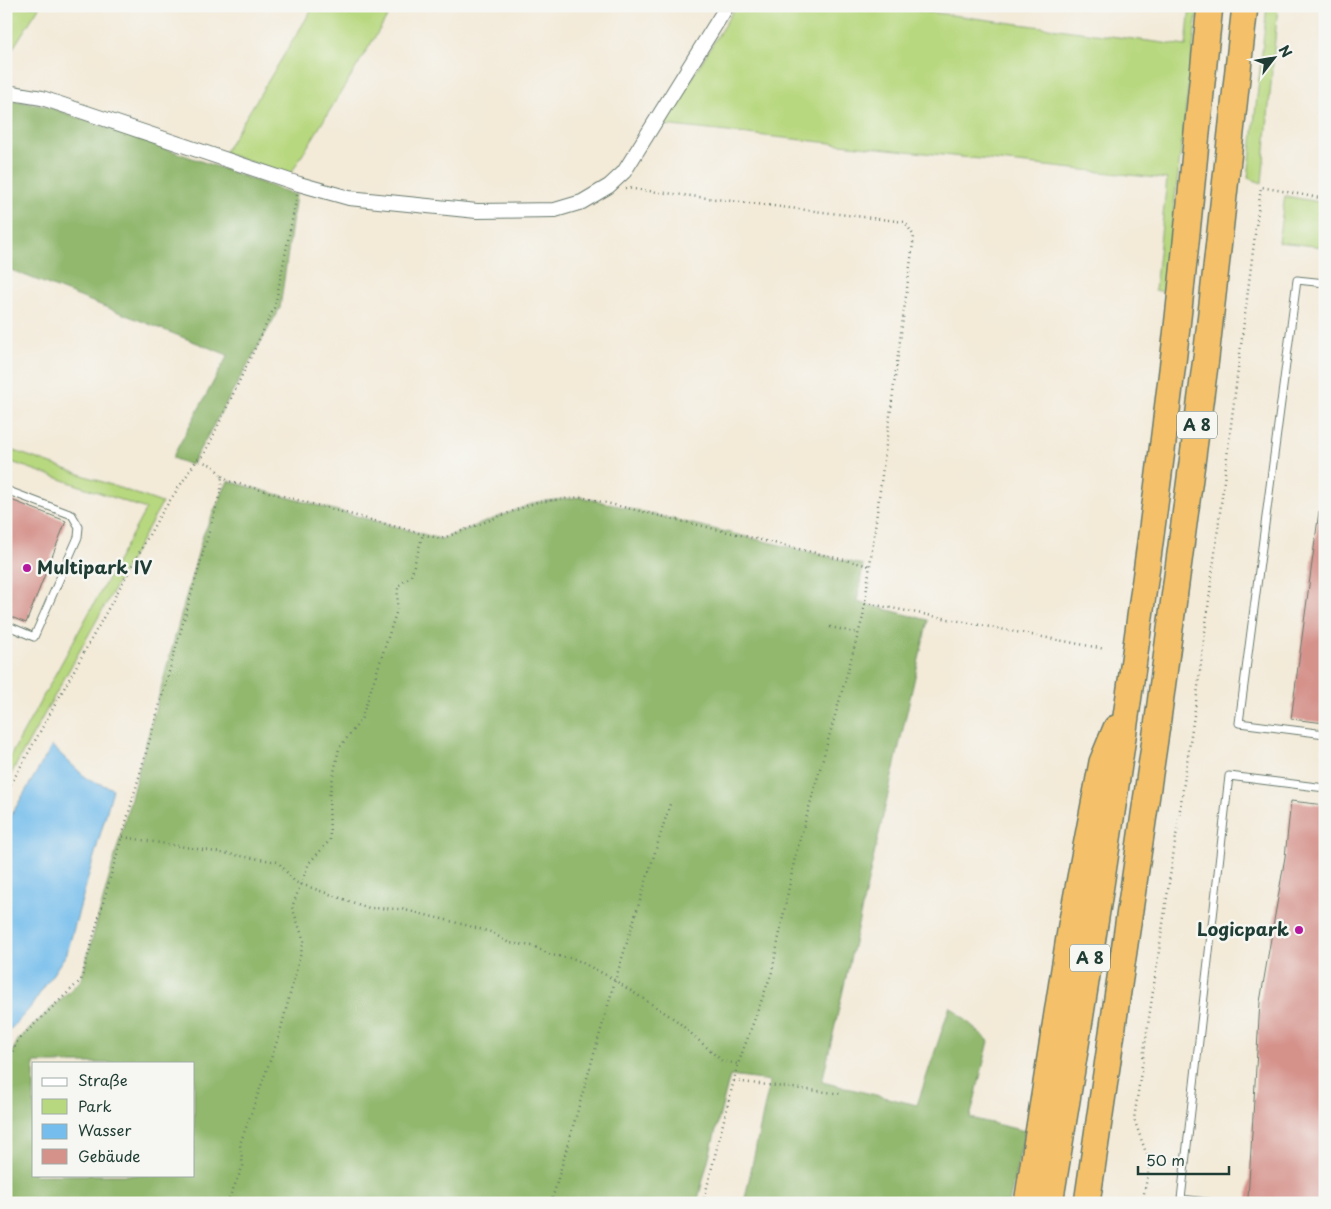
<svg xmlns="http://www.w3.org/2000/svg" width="1331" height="1209" font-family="'Playpen Sans',sans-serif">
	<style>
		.green { fill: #b8d87f; stroke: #6c8a5a }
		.forest { fill: #92b86e; stroke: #587a51; fill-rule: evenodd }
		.water { fill: #74bdec; stroke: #4a7d90 }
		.building { fill: #d5928b }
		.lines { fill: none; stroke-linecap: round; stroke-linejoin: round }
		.service-casing { stroke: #697a6d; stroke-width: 9 }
		.minor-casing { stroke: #697a6d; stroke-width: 16 }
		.motorway-casing { stroke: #697a6d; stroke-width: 28 }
		.path { stroke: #697a6d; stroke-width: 2.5; stroke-dasharray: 1 4; stroke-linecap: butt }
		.service { stroke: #fff; stroke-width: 7 }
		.minor { stroke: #fff; stroke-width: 14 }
		.motorway { stroke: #f4c16a; stroke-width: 25 }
		.poi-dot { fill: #b5179e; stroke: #f6f6f2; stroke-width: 2 }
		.labels { text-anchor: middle; stroke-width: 5; stroke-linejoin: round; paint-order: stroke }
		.shield { fill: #f6f6f2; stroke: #60746d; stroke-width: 1 }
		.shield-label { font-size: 16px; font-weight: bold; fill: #1f3d34 }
		.poi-label { font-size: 18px; font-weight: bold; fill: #1f3d34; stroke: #f6f6f2; text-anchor: start }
	</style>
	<rect width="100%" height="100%" fill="#f6f6f2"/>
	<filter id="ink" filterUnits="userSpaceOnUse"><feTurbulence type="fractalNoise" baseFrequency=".02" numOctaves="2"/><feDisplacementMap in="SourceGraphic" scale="10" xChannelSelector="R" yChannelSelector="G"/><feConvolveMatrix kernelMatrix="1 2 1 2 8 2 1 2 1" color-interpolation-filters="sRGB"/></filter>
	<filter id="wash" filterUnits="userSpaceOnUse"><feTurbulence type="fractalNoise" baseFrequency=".0096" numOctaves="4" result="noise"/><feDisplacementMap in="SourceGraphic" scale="20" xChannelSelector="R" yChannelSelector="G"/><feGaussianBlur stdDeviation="1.12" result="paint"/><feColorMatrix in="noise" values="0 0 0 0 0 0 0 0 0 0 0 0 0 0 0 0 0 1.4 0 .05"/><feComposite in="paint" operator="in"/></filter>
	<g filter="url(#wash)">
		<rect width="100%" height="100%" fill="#f3ead8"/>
		<g class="green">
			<polygon points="6,6 40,6 6,59"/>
			<polygon points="314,6 394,6 290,175 224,153"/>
			<polygon points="736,6 883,6 1186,46 1190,6 1198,6 1164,292 1155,290 1167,179 663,125"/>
			<polygon points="1267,6 1278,6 1262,183 1248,178"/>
			<polygon points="1285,196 1325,203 1325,247 1278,242"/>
			<polygon points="6,448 162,503 6,783 6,764 146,509 6,460"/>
		</g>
		<g class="forest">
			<polygon points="6,99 46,106 296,195 280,308 191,465 172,458 228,355 6,268"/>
			<path d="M228 481 441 539 537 502 581 497 863 565 857 602 928 620 822 1082 917 1105 950 1006 989 1041 970 1118 1025 1131 1009 1203H744L770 1081 730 1076 697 1203H6V1065L18 1040 81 980 203 535ZM34 1063H194V1175H34Z"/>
		</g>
		<polygon class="water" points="52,746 86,778 113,789 67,953 30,1008 6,1034 6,824"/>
		<g id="blocks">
			<g class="building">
				<polygon points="6,498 66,521 26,623 6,615"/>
				<polygon points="1319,511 1325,511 1325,723 1291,719"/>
				<polygon points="1291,801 1325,805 1325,1203 1295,1203 1248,1198 1260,1002 1285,857"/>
			</g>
		</g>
	</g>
	<g filter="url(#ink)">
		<use href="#blocks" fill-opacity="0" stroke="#697a6d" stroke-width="1"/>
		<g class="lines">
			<defs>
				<g id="service">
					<polyline points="1325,283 1297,280 1239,723 1325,734"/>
					<polyline points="6,490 72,515 79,527 78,537 34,637 6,625"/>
					<polyline points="1216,1203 1181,1199 1229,776 1325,788"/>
				</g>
				<polyline id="minor" points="6,92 42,98 299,184 349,198 477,211 555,210 582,202 609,186 624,172 727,6"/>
				<g id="motorway">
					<polyline points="1027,1203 1071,925 1102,762 1116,728"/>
					<path d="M1050 1203C1097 923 1139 643 1173 362 1187 244 1197 125 1210 6"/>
					<polyline points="1087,1203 1158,719 1206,358 1245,6"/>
				</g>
			</defs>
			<use href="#service" class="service-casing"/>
			<use href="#minor" class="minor-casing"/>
			<use href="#motorway" class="motorway-casing"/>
			<g class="path">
				<polyline points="625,188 905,222 914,236 863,617 795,857 772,972 738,1064 703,1203"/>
				<polyline points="222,476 228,481 441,539 537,502 581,497 870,566"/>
				<polyline points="865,603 1105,649"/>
				<polyline points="830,627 858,633"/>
				<polyline points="6,793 159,517 197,460 204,455 275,306 297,195"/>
				<polyline points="123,837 278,862 295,882 369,908 401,909 454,922 491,932 509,943 533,946 551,955 575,959 608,976 676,1020 722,1061 738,1064"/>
				<polyline points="6,1065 18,1040 81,980 221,490 222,476 212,465 197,460"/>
				<polyline points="734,1081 843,1094"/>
				<polyline points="227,1203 243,1166 240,1144 279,1036 304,941 292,907 309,863 330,840 329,797 339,748 361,720 397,610 398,586 411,576 423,534"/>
				<polyline points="551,1203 615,981 670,804"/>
				<polyline points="1142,1203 1150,1164 1134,1119 1197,695 1261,187 1325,199"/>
			</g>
			<use href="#service" class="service"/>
			<use href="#minor" class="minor"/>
			<use href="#motorway" class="motorway"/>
		</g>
	</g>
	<g class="poi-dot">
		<circle cx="27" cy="568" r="5"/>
		<circle cx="1299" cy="930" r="5"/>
	</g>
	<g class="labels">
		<g class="shield">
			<rect x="1177" y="411.5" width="40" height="27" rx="4"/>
			<rect x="1070" y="944.5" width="40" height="27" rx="4"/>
		</g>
		<g class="shield-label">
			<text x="1197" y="431">A 8</text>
			<text x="1090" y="964">A 8</text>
		</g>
		<g class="poi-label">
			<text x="37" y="574">Multipark IV</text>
			<text x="1289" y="936" text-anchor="end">Logicpark</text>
		</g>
	</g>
	<rect width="1331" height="1209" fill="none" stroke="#f6f6f2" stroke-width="25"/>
	<rect x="32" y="1062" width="162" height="115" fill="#f6f6f2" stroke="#a0aca6"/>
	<rect x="42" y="1078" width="25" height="8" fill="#ffffff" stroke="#a0aca6"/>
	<text x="78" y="1086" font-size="15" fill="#1f3d34">Straße</text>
	<rect x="42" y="1099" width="25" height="15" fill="#b8d87f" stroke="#a0aca6"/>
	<text x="78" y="1112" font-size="15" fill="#1f3d34">Park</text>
	<rect x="42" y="1124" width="25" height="15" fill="#74bdec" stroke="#a0aca6"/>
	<text x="78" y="1136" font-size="15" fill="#1f3d34">Wasser</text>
	<rect x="42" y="1149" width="25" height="15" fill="#d5928b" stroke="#a0aca6"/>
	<text x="78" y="1162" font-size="15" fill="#1f3d34">Gebäude</text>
	<g transform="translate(1274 58) rotate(59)" stroke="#f6f6f2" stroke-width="4" paint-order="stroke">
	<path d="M0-4L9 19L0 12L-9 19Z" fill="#1f3d34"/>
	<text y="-8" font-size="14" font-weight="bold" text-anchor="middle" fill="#1f3d34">N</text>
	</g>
	<path d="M1138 1166v8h91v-8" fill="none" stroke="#1f3d34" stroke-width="2.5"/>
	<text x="1146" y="1166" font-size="15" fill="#1f3d34" stroke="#f6f6f2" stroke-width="4" paint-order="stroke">50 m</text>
</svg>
